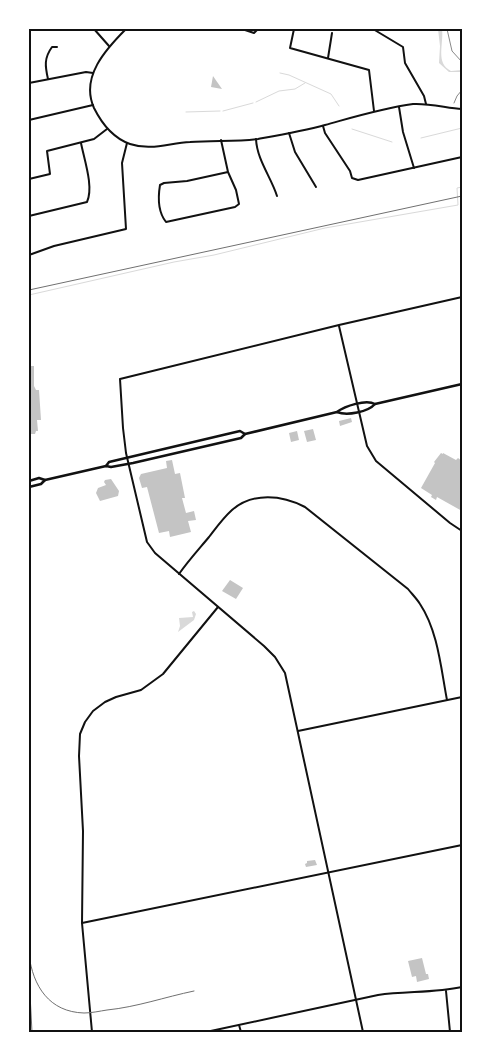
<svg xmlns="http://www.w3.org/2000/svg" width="491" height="1061" font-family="Jost,sans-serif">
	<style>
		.water { fill: #d9d9d9 }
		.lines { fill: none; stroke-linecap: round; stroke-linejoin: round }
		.stream { stroke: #d9d9d9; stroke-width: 1 }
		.building { fill: #c4c4c4 }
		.path { stroke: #111; stroke-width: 0.5 }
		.minor { stroke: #111; stroke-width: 2 }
		.tertiary { stroke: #111; stroke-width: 2 }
		.secondary { stroke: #111; stroke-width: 2.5 }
		.rail { stroke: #707070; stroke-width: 1 }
		.neatline { fill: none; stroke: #111; stroke-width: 2 }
	</style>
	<rect width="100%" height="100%" fill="#fff"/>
	<g class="water">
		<path d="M438 29H442C444 44 435 63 451 71L462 70V72H449L439 63 440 46Z"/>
		<polygon points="194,611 196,614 194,620 178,632 180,626 179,618 193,617 192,612"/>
	</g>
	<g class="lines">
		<g class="stream">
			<polyline points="280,73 289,75 331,94 339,106"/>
			<polyline points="256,102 279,91 295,89 305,83"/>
			<polyline points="223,111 253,103"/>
			<polyline points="186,112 220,111"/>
			<polyline points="352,129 392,142"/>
			<polyline points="421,138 462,128"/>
			<polyline points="29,295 174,262 214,255 325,228 458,205 457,188 462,187"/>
		</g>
	</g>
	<g class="building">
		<polygon points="213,76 222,89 211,87"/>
		<polygon points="29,366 34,366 34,386 36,390 39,390 41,420 37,420 38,431 36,431 35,434 29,434"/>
		<polygon points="351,418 352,422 340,426 339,421"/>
		<polygon points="313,429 316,440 307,442 304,431"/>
		<polygon points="297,431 299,440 291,442 289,433"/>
		<polygon points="441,453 443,454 443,453 456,460 458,458 462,461 462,511 437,497 436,500 431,497 432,495 421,488 435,463 434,462"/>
		<polygon points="172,460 175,474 180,473 185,498 182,498 186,513 194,511 196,520 188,521 191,532 170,537 169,531 159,533 147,487 142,488 139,478 141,474 167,468 166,461"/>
		<polygon points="111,479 119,491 118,496 100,501 96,493 98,488 106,485 104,482 105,480"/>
		<polygon points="230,580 243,588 236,599 222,591"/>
		<polygon points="315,860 317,865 306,867 305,864 307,863 307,861"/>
		<polygon points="422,958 426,974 428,974 429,979 417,982 416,976 412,977 408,961"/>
	</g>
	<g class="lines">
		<g class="path">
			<polyline points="447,29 452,51 462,62"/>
			<polyline points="454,103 457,96 462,90"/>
			<polyline points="461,103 462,91"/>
		</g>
		<g class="minor">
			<polyline points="94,29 109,46"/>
			<polyline points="242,29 254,33 258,29"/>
			<polyline points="294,29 290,48 369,70 374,111"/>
			<polyline points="373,29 403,47 405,63 424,96 426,104"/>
			<polyline points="328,58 332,33"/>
			<path d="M48 79C45 66 44 58 52 47H57"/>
			<polyline points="29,83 86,72 93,73"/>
			<polyline points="399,107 403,132 414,168"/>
			<polyline points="29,120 93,105"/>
			<polyline points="323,126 325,133 350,171 352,178 358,180 462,157"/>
			<polyline points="289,133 295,152 316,187"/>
			<path d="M256 139C257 160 271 177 277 196"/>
			<path d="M221 140 228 172 236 190 239 204 235 207 166 222C158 212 158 197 160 185L164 183 187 181 228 172"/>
			<polyline points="29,179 50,174 47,151 94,139 107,129"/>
			<path d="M29 216 87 202C94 187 84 159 81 143"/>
			<polyline points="29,255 54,246 126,229 122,163 127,143"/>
			<polyline points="339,326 367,446 376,461 450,523 462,531"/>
			<path d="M179 574C188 561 199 549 209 537 216 528 223 518 232 510 253 492 282 495 305 507L408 589C412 594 417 599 420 604 438 631 441 669 447 700"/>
			<polyline points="298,731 462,697"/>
			<polyline points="82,923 462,845"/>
			<polyline points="446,991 450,1032"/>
			<polyline points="239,1025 241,1032"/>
			<polyline points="92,1032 82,923 83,831 79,756 80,734 85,722 93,711 105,702 116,697 141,690 163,674 218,607"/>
			<path d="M206 1032 378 995C406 991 435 993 462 987"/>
			<polyline points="363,1032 285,673 275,657 264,646 155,553 147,542 126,453 123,428 120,379 339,325 462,297"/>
		</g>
		<path class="tertiary" d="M126 29C106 49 80 77 94 108 102 124 113 138 130 144 151 151 169 143 190 142 212 140 236 142 258 139 280 135 303 131 325 125 354 117 383 108 413 104 429 103 447 108 462 109"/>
		<g class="secondary">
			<path d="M337 412C347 416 368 412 375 404"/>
			<polyline points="106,466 109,462 223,435 240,431 245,434"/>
			<polyline points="29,481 39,478 45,480"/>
			<path d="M29 487 41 484 45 480 106 466 111 467 133 463 241 438 245 434 337 412C345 406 366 399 375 404L462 384"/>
		</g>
		<g class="rail">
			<polyline points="29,290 462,196"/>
			<path d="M29 955C33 986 49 1012 84 1013 92 1013 100 1011 107 1010 137 1007 165 997 194 991"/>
			<polyline points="29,975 32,1032"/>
		</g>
	</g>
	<rect width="491" height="1061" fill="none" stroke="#ffffff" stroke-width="60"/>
	<rect x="30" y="30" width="431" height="1001" class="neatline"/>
</svg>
